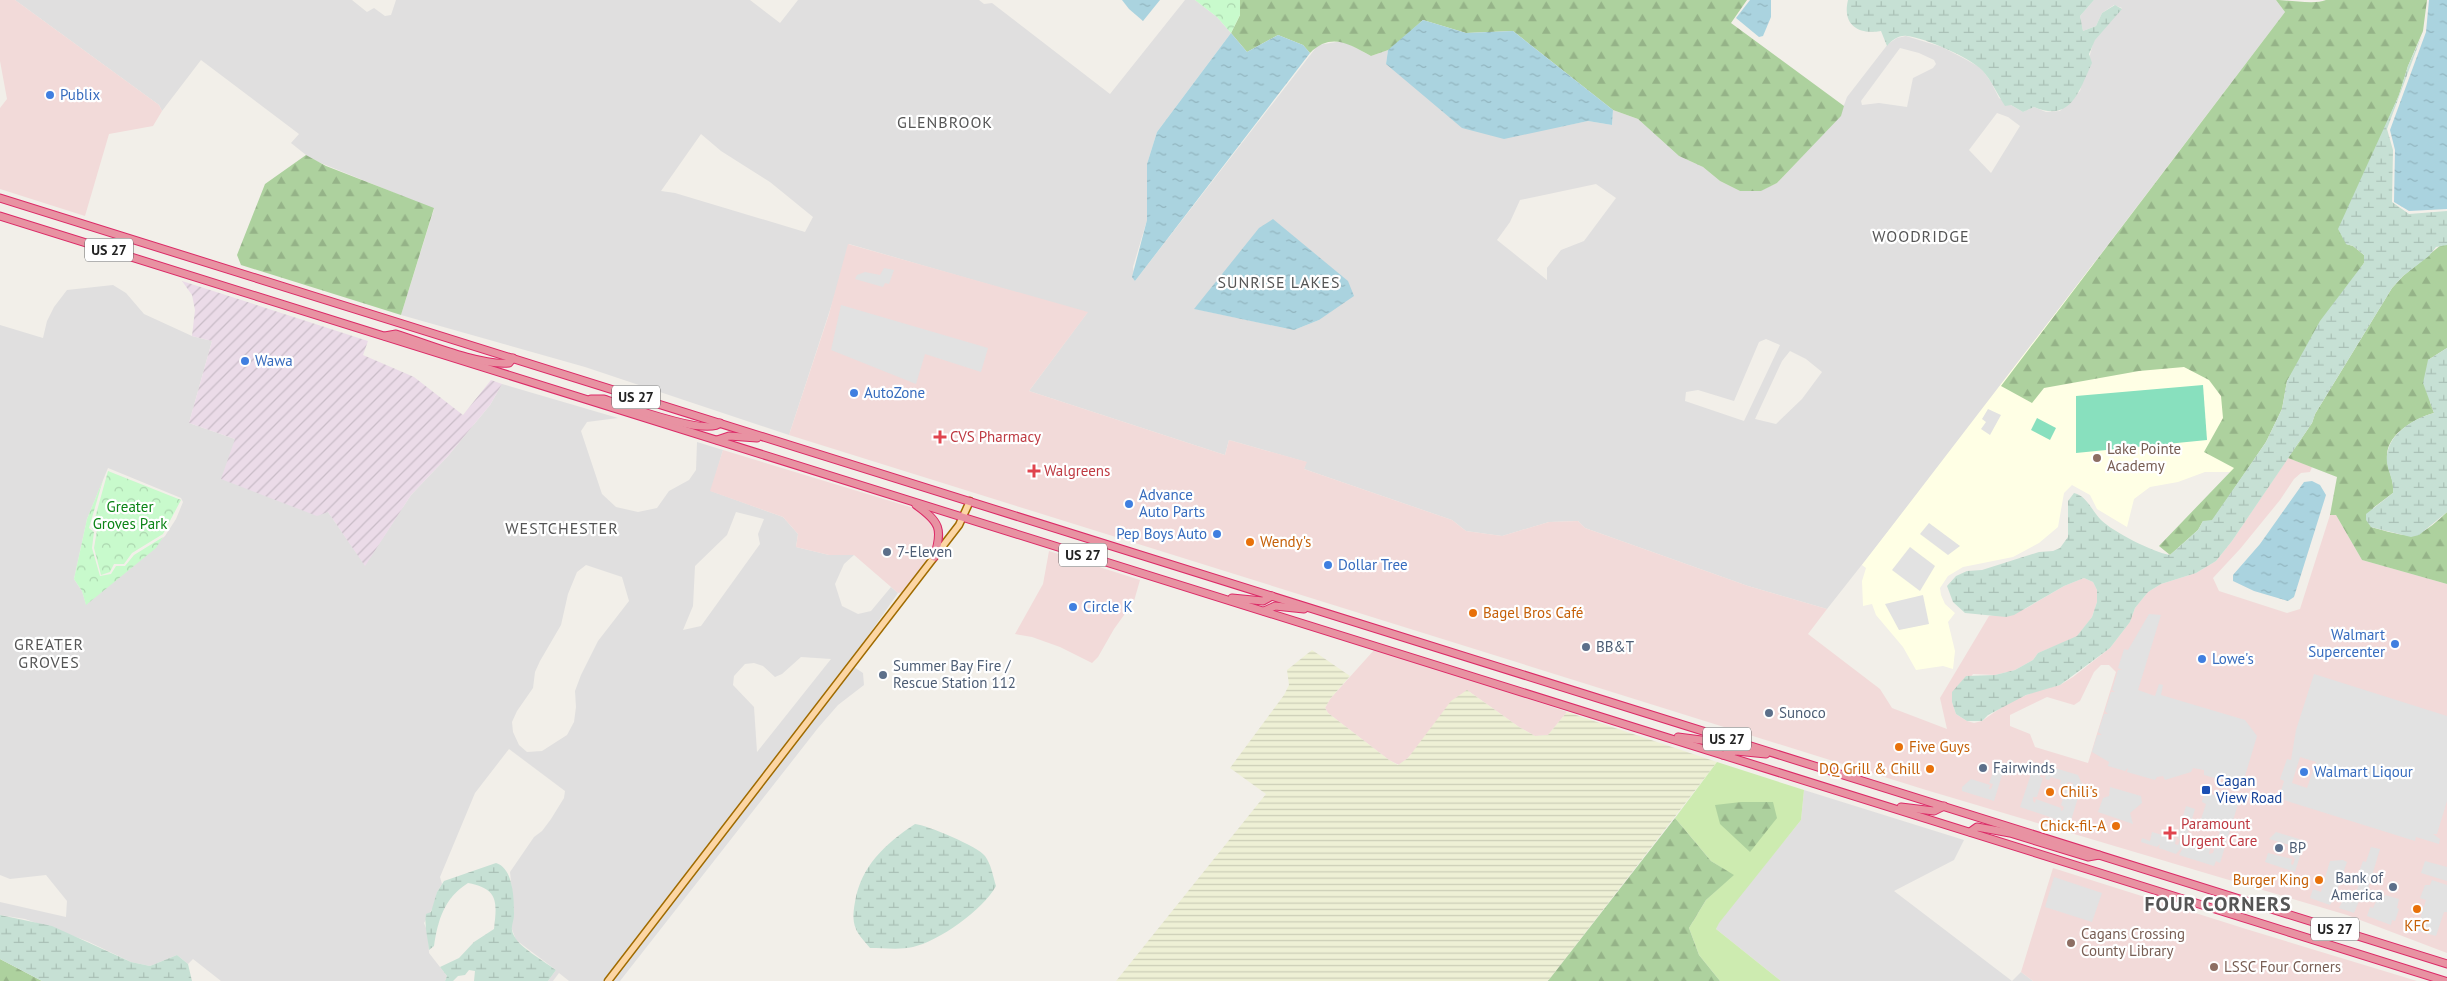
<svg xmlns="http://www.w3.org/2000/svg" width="2447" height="981" font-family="'PT Sans',sans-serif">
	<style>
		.residential { fill: #e0dfdf; fill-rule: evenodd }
		.commercial { fill: #f2dad9; fill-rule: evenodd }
		.industrial { fill: url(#industrial-furrows) }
		.education { fill: #ffffe5 }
		.farmland { fill: url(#farmland-rules) }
		.grass { fill: #cdebb0 }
		.forest { fill: url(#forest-firs) }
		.wetland { fill: url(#wetland-marsh) }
		.park { fill: url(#park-crowns) }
		.pitch { fill: #88e0be }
		.parking { fill: #e2e2e2; fill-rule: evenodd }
		.water { fill: url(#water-ripples) }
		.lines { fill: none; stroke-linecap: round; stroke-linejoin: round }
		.major-casing { stroke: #a06b00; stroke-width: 9 }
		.highway-casing { stroke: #dc2a67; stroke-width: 9 }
		.major { stroke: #fcd6a4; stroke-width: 6 }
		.highway { stroke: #e892a2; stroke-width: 7 }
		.shop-dot { fill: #3f7fe0; stroke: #fff; stroke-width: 2 }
		.health-dot { fill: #e0444e; stroke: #fff; stroke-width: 2 }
		.education-dot { fill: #8d6e63; stroke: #fff; stroke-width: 2 }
		.food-dot { fill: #e8710a; stroke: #fff; stroke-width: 2 }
		.service-dot { fill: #5c6f8a; stroke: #fff; stroke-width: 2 }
		.transit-dot { fill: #1a4fb4; stroke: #fff; stroke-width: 2 }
		.labels { text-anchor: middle; stroke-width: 4.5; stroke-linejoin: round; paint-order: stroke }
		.shield { fill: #fff; stroke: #646464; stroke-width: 1 }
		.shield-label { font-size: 14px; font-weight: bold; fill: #222 }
		.shop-label { font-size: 15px; fill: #366cbe; stroke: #fff; text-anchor: start }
		.health-label { font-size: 15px; fill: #be3a42; stroke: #fff; text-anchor: start }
		.education-label { font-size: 15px; fill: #785e54; stroke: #fff; text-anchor: start }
		.park-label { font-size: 15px; fill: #0c8416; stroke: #fff }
		.food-label { font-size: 15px; fill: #c56008; stroke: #fff; text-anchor: start }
		.service-label { font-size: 15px; fill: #4e5e75; stroke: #fff; text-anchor: start }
		.transit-label { font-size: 15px; fill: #164399; stroke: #fff; text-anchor: start }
		.neighbourhood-label { font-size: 16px; letter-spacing: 1px; fill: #555; stroke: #fff }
		.district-label { font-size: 20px; font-weight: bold; letter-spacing: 1px; fill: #555; stroke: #fff }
	</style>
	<defs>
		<pattern id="industrial-furrows" width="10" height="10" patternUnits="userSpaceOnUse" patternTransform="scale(1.25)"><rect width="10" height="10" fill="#ebdbe8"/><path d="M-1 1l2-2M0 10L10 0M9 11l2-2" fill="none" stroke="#c9bcc7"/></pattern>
		<pattern id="farmland-rules" width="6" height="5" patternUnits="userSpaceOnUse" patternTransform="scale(1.25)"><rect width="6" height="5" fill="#eef0d5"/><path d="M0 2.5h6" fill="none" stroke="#ccceb7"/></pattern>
		<pattern id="forest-firs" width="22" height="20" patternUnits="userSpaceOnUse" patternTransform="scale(1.25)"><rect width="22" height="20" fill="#add19e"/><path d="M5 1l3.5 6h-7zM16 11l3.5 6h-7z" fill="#95b388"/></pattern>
		<pattern id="wetland-marsh" width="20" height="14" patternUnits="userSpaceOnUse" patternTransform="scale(1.25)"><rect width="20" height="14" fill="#c6e0d4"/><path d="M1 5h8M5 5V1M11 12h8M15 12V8" fill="none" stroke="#aac0b6"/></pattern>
		<pattern id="park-crowns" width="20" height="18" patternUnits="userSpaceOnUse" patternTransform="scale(1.25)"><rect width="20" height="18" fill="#c8facc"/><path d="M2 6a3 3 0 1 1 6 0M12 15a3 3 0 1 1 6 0" fill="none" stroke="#acd6af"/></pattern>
		<pattern id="water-ripples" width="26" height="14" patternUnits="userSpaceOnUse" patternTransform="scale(1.25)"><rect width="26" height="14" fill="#aad3df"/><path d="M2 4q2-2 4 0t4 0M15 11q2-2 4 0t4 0" fill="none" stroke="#92b5bf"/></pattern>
	</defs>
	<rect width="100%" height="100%" fill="#f2efe9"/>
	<g class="residential">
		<path d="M15 0H352L367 12 374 8 385 16 391 15 396 0H750L780 23 798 0H979L984 4 992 3 1110 94 1185 0H1195L1217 17 1231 33 1157 132 1147 164V220L1133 267 1135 281 1318 45 1343 41 1371 56 1388 50 1386 64 1559 127 1588 121 1612 125 1613 110 1638 119 1679 156 1703 167 1720 181 1740 191H1760L1777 183 1840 116 1847 97 1888 44 1897 38 1906 36 1942 47 1965 59 1981 68 1991 82 1999 98 2023 112 2034 107 2046 112 2060 111 2080 91 2094 40 2122 8 2114 5 2102 13 2096 26 2083 31 2080 16 2094 0H2276L2285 12 1931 477 1827 609 1748 586 1585 528 1578 521 1549 522 1502 536 1466 531 1452 520 1304 469 1306 462 1229 440 1225 455 1029 391 1087 313 849 244 847 251 849 252 789 435 585 367 401 315 434 209 311 159 291 143 299 134 201 60 162 111 159 105ZM1900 48 1919 53 1934 60 1936 64 1933 68 1913 78 1907 107 1879 103 1862 105 1861 101ZM1997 113 2008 117 2020 126 1991 173 1969 150ZM701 134 721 151 770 182 813 217 805 232 675 193 661 191ZM1596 184 1616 198 1584 241 1561 250 1547 268V280L1497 240 1510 222 1520 200ZM1195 309 1319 320 1294 330ZM1766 339 1780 345 1744 421 1685 401 1686 392 1698 390 1734 401 1759 342ZM1790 351 1806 359 1822 372 1802 399 1776 424 1755 419 1782 361Z"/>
		<path d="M113 285 126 293 144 314 192 336 212 341 189 423 235 439 328 512 365 565 411 495 448 456 490 405 502 384 618 418 587 422 581 431 602 494 616 507 638 512 657 508 669 491 689 480 696 470 697 442 723 450 711 491 783 517 798 534 796 547 829 555H854L844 564 835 584 842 606 858 614 871 611 891 587 898 593 849 663 605 981H569L559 973 553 981H548L556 970 516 940 510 924 514 912 510 872 534 837 542 831 551 819 564 798 565 791 509 749 475 793 440 877 442 884 437 892 435 904 424 923 428 933 429 953 447 976 445 981H221L193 959 188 964 177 955 150 966 131 962 87 941 25 919 0 915V902L66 917 67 901 46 875 10 879 0 875V325L43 338 47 321 54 307 67 290ZM108 468 181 498 183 502 176 519 165 536 86 604 82 591 74 579 87 519ZM736 512 764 519 758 534 760 544 701 626 683 630 693 606 695 566 727 535ZM586 565 622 577 629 601 598 641 581 675 575 691 576 707 574 722 567 735 542 751 527 752 519 745 513 732 512 722 517 711 533 688 535 672 540 661 561 625 568 594 577 572ZM801 657 831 659 757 752 754 707 733 685 734 676 745 664 754 663 763 666 775 677 782 674Z"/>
		<polygon points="854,667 863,673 864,685 838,705 818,728 620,981 612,981"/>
		<polygon points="1804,790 1964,840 1954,860 1894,891 2012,981 2021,972 2033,981 1781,981 1716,929 1718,923 1801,820"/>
	</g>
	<g class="commercial">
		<polygon points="0,0 15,0 159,105 162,111 153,126 109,134 85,216 0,189 0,108 7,99 0,61"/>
		<path d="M848 244 1088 312 1029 391 1225 455 1229 440 1307 462 1304 469 1452 520 1466 531 1502 536 1549 522 1578 521 1585 528 1748 586 1827 609 1808 634 1880 689 1892 708 1947 729 1940 698 1989 616 2025 609 2064 586 2084 578 2093 582 2097 590V602L2092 617 2077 637 2038 653 2033 660 2015 670 1995 675 1973 674 1952 702 1956 714 1967 721 1974 723 1982 721 2006 704 2036 691 2060 685 2073 677 2110 648 2130 622 2135 608 2148 592 2161 584 2196 573 2216 561 2232 541 2288 458 2312 467 2310 472 2301 473 2294 479 2280 500 2240 549 2213 578 2219 591 2287 613 2300 609 2330 515H2336L2362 560 2447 584V953L2347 915 1926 790 789 435 829 314ZM2101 665H2109L2116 672 2088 763 2035 747 2030 734 2010 726V715L2047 697 2074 705 2080 701 2094 672Z"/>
		<polygon points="723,450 920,510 933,523 937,534 932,556 904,592 898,593 854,555 829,555 796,547 798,534 783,517 710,491"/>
		<polygon points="1049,551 1140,580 1134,601 1114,629 1098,657 1092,663 1060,647 1032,637 1015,634 1043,584"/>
		<polygon points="1375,649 1441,669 1567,712 1548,735 1535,736 1519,727 1467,690 1408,758 1399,765 1389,760 1328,713 1325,708 1330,699"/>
		<polygon points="2053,868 2246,929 2417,981 2033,981 2021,972"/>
	</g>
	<polygon class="industrial" points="182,281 368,341 363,355 414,377 463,415 491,380 502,384 490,405 448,456 411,495 365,566 328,512 317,516 221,479 235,439 189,423 212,341 192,336 195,310 192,295"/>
	<polygon class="education" points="2094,263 2216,357 2239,472 2205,472 2178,482 2150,487 2134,499 2127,527 2097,509 2090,495 2072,485 2064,493 2058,527 2039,543 2013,557 1963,567 1948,576 1940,588 1941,595 1945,604 1955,613 1948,622 1955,651 1953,669 1943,666 1916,670 1903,647 1876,615 1872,604 1863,606 1862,581 1866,568 1862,565"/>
	<polygon class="farmland" points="1312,650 1350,676 1330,699 1325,708 1328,713 1389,760 1398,765 1408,758 1451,701 1467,690 1519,727 1535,736 1548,735 1567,712 1717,762 1548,981 1116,981 1266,794 1230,768 1284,695 1289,685 1287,670"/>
	<polygon class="grass" points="1717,762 1804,790 1801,820 1719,923 1716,929 1781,981 1720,981 1699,955 1689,928 1706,900 1733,875 1711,861 1675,818"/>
	<g class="forest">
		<path d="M1240 0H1747L1731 23 1844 106 1841 116 1777 183 1761 191H1740L1720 181 1703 167 1679 156 1638 119 1613 110 1513 31 1466 33 1423 20 1391 49 1371 56C1349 44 1331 32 1310 53L1303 45 1278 35 1247 52 1231 33 1240 15Z"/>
		<path d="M2276 0C2291 0 2314 5 2326 0H2427L2423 31 2408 66 2399 95 2379 141 2346 244 2353 246 2364 255V263L2287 381 2282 409 2266 442 2212 521H2203L2198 530 2170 555 2159 546 2234 468 2204 452 2223 418 2221 396 2209 380 2184 367 2139 371 2044 388 2032 403 2001 386 2285 12Z"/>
		<polygon points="306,155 326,166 434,208 401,315 241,265 237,255 265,184"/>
		<path d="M2441 245H2447V348L2428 360 2430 402 2434 413C2416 418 2388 433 2387 455 2386 469 2395 479 2393 493L2373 508 2371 527C2411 538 2416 542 2447 512V584L2362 560 2336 515H2330L2337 477 2288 458 2312 423 2315 414 2392 288 2403 276Z"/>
		<polygon points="1741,802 1773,802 1777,818 1750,852 1720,824 1715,805"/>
		<polygon points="1675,818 1711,861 1734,875 1706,900 1689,928 1699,955 1720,981 1548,981"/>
		<polygon points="0,959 42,981 0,981"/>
	</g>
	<g class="wetland">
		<path d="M1848 0H2094L2080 16 2083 31 2096 26 2102 13 2115 5 2122 9 2095 40 2089 54 2092 63C2079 90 2072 123 2034 107L2023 112 2011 105 2005 106C1997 94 1992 81 1982 70 1969 57 1925 38 1907 36 1899 35 1892 40 1887 46L1881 31C1858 35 1842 25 1848 0Z"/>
		<path d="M2422 35 2387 129 2393 150 2392 202 2409 214 2447 211V245L2436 247 2429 256 2403 276 2392 288 2315 414 2312 423 2232 541 2216 561 2196 573 2161 584 2148 592 2135 608 2130 622 2110 648 2060 685 2026 695 1988 715 1982 721H1967L1956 714 1952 702V692L1966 676 1995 675 2015 670 2033 660 2038 653 2077 636 2092 617 2097 602V590L2093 582 2084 578 2064 586 2014 615 2006 617 1965 613 1953 602 1947 586 1956 576 1967 571 1982 570 2039 552 2053 551 2060 548 2068 537V501L2074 493C2087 496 2092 511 2101 520 2113 532 2153 552 2170 555L2198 530 2203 521 2212 520 2266 442 2282 409 2287 381 2320 321 2364 263V255L2353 246 2346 244 2338 229 2399 95 2408 66Z"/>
		<path d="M2447 348V512L2419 535 2411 537 2371 527 2366 520V514L2393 493C2394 481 2389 474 2387 463 2384 436 2412 419 2434 413L2423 383 2428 360Z"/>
		<path d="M915 824C927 825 979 847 985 856 991 864 993 876 996 886 983 910 939 941 913 947 900 950 884 948 870 948 866 943 861 938 858 933 852 923 853 913 855 902 861 866 885 844 915 824Z"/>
		<path d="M496 863C513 868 514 897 514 914 514 924 508 928 516 939 523 949 545 962 556 970L548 981H474L475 971 469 970 465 975 458 976 453 981H445L447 976 440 967 459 958 474 942 494 929C497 902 499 889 468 883 444 898 438 920 434 946L429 950C428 938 424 926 426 914L431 912 437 892 444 881Z"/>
		<polygon points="0,915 52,926 131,962 150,966 177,955 188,964 192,981 42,981 0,959"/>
	</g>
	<g class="park">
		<polygon points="1195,0 1240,0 1240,15 1231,33 1217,17"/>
		<polygon points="108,471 181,500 163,534 132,553 124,564 114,564 110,572 101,575 94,548 97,530 92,529"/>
		<polygon points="103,480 89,528 94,532 92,548 100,576 111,574 116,566 125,566 134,555 163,537 156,548 86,605 82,591 74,579 87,519"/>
	</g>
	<g class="pitch">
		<polygon points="2203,385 2207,440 2076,453 2076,396"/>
		<polygon points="2037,418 2056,428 2050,440 2031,430"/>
	</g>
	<g class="parking">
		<polygon points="884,268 894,270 889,284 885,283 883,287 855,279 857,275 865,272 880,275"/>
		<polygon points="841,305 988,348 981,372 925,354 916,384 831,350"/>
		<polygon points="1988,409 2001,415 1990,435 1981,429 1986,422 1982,419"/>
		<polygon points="1929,523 1960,546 1948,555 1920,534"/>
		<polygon points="1910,547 1935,566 1920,591 1892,570"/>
		<polygon points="1923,595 1929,624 1899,630 1885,604"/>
		<polygon points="2149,614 2161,615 2138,690 2155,696 2159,684 2163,685 2161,695 2245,720 2257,736 2242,786 2225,781 2226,777 2222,776 2221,780 2204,775 2204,770 2193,768 2191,772 2165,780 2163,776 2157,777 2155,780 2127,772 2128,768 2125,771 2108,766 2109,762 2092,752 2097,735 2102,735 2098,732 2104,714 2108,714 2105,711 2111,692 2115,692 2112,690 2118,670 2122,670 2118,668 2124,649 2128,650"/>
		<path d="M2314 674 2447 716V801L2437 834H2433L2440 839 2439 844 2416 837 2415 841 2284 800 2285 796 2281 791 2284 781 2280 779 2287 759 2291 760 2296 730ZM2300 757 2316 762 2307 788 2292 783Z"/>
		<path d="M2035 762 2078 775 2082 784 2070 824 2020 807ZM2041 773 2046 775 2045 779 2049 780 2051 777 2061 780 2060 784 2066 786 2068 782 2073 783 2071 787 2067 786 2061 805 2064 807 2063 810 2061 811V808L2036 799 2035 803 2033 801V797H2037L2043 778 2040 777Z"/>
		<polygon points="1994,770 2003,772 1994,801 1962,791 1962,787 1971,779 1990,785 1989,789 1991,789 1993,784 1989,783"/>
		<polygon points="2110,787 2141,796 2142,803 2130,813 2133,824 2098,812 2103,798 2109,796"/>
		<polygon points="2204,792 2227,799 2226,803 2238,804 2220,863 2216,861 2214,866 2179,855 2184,846 2192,848 2194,844 2210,849 2209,854 2213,853 2220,831 2216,829 2217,823 2201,819 2206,804 2202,802"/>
		<polygon points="2186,806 2195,809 2184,845 2176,854 2159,848 2160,844 2157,847 2141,842 2142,838 2150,841 2152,832 2176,839 2175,844 2178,845 2180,840 2177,838 2182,819 2186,820 2187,817 2183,816"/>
		<polygon points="2276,832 2299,839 2303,846 2295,872 2265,862 2268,853 2292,859 2291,864 2293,865 2295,859 2291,855 2294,846 2298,848 2298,845 2296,842 2290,845 2269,839"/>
		<polygon points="2371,847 2380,849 2364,902 2359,901 2354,913 2339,908 2343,900 2353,902 2360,881 2356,880 2363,861 2366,862"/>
		<polygon points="2343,860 2347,862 2335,896 2330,905 2310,898 2313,889 2321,892 2330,861"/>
		<polygon points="2425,861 2447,867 2447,881 2421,873"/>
		<polygon points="2054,877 2102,893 2092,922 2045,907"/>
		<polygon points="2432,880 2447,885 2447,912 2444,912 2436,936 2403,927 2405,918 2419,922 2426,900 2420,898 2425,885 2430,885"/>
		<polygon points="2385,895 2399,899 2397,908 2399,909 2395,921 2392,920 2391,925 2367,916 2370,907 2373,908 2377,899 2383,900"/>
	</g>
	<g class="water">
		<polygon points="1122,0 1160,0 1143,21 1129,9"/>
		<polygon points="1750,0 1771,0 1771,17 1763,36 1759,37 1736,18"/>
		<polygon points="2429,0 2447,0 2447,209 2409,211 2394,202 2395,150 2390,130 2426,32"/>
		<polygon points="1423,20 1466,33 1513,31 1613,110 1612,125 1588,121 1504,139 1462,128 1386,64 1388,50"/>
		<polygon points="1231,33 1247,52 1278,35 1303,45 1310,53 1135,281 1132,277 1147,220 1147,164 1157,132"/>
		<polygon points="1273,219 1348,281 1354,296 1319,320 1294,330 1194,309 1259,228"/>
		<polygon points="2312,481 2320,485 2326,495 2294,597 2288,601 2254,591 2233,581 2233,575 2260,544 2299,489 2304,482"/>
	</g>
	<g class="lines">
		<defs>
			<polyline id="major" points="608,981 959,525 970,501"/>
			<g id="highway">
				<polyline points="0,198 2447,964"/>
				<polyline points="0,216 2445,981"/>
				<path d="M385 336 396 334C425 343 480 366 509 363L513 358"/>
				<path d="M591 399H604C623 405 708 437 720 423"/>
				<polyline points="717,440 729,436 757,438"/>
				<path d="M916 505C940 522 943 529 934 557"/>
				<polyline points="1232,598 1263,601 1272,596"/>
				<polyline points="1264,611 1275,606 1304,609"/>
				<polyline points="1678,737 1709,741 1721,737"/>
				<polyline points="1723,755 1736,751 1766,754"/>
				<polyline points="1901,807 1934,811 1944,806"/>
				<polyline points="1970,832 1977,827 2010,833 2088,857 2099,855"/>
			</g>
		</defs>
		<use href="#major" class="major-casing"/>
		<use href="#highway" class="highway-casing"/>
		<use href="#major" class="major"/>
		<use href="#highway" class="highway"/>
	</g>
	<g class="shop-dot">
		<circle cx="50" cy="95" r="5"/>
		<circle cx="245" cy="361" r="5"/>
		<circle cx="854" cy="393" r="5"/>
		<circle cx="1129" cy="504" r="5"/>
		<circle cx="1217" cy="534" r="5"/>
		<circle cx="1328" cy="565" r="5"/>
		<circle cx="1073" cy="607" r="5"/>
		<circle cx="2395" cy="644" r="5"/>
		<circle cx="2202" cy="659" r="5"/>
		<circle cx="2304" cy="772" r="5"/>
	</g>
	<g class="health-dot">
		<path d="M937.5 429.5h5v5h5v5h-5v5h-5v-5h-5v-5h5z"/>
		<path d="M1031.5 463.5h5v5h5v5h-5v5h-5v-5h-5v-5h5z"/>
		<path d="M2167.5 825.5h5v5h5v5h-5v5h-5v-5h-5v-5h5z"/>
	</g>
	<g class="education-dot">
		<circle cx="2097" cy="458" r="5"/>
		<circle cx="2071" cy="943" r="5"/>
		<circle cx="2214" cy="967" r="5"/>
	</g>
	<g class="food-dot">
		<circle cx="1250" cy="542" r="5"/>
		<circle cx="1473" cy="613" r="5"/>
		<circle cx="1899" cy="747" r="5"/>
		<circle cx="1930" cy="769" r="5"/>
		<circle cx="2050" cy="792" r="5"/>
		<circle cx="2116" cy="826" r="5"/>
		<circle cx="2319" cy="880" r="5"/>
		<circle cx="2417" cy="909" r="5"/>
	</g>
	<g class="service-dot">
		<circle cx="887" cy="552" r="5"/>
		<circle cx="1586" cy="647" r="5"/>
		<circle cx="883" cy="675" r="5"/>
		<circle cx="1769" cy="713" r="5"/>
		<circle cx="1983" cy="768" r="5"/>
		<circle cx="2279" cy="848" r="5"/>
		<circle cx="2393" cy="887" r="5"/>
	</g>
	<rect class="transit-dot" x="2201" y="785" width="10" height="10" rx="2.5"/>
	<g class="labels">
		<g class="shield">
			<rect x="85" y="238.5" width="48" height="23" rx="4"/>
			<rect x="612" y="385.5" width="48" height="23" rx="4"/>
			<rect x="1059" y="543.5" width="48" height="23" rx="4"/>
			<rect x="1703" y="727.5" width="48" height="23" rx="4"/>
			<rect x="2311" y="917.5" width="48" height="23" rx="4"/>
		</g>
		<g class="shield-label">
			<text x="109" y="255">US 27</text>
			<text x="636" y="402">US 27</text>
			<text x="1083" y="560">US 27</text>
			<text x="1727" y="744">US 27</text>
			<text x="2335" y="934">US 27</text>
		</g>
		<g class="shop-label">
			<text x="60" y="100">Publix</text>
			<text x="255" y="366">Wawa</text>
			<text x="864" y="398">AutoZone</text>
			<text x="1139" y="500">Advance<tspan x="1139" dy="17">Auto Parts</tspan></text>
			<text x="1207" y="539" text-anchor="end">Pep Boys Auto</text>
			<text x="1338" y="570">Dollar Tree</text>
			<text x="1083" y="612">Circle K</text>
			<text x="2385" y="640" text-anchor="end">Walmart<tspan x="2385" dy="17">Supercenter</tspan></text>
			<text x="2212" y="664">Lowe's</text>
			<text x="2314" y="777">Walmart Liqour</text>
		</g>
		<g class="health-label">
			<text x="950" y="442">CVS Pharmacy</text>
			<text x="1044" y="476">Walgreens</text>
			<text x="2181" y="829">Paramount<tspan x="2181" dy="17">Urgent Care</tspan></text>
		</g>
		<g class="education-label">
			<text x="2107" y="454">Lake Pointe<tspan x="2107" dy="17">Academy</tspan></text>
			<text x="2081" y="939">Cagans Crossing<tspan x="2081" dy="17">County Library</tspan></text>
			<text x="2224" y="972">LSSC Four Corners</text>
		</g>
		<g class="park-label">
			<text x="130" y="512">Greater<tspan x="130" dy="17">Groves Park</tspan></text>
		</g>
		<g class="food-label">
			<text x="1260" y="547">Wendy's</text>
			<text x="1483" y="618">Bagel Bros Café</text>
			<text x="1909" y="752">Five Guys</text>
			<text x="1920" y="774" text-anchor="end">DQ Grill &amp; Chill</text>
			<text x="2060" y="797">Chili's</text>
			<text x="2106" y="831" text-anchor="end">Chick-fil-A</text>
			<text x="2309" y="885" text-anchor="end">Burger King</text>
			<text x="2417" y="931" text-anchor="middle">KFC</text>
		</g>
		<g class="service-label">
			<text x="897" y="557">7-Eleven</text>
			<text x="1596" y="652">BB&amp;T</text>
			<text x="893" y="671">Summer Bay Fire /<tspan x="893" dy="17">Rescue Station 112</tspan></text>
			<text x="1779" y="718">Sunoco</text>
			<text x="1993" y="773">Fairwinds</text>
			<text x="2289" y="853">BP</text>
			<text x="2383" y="883" text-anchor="end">Bank of<tspan x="2383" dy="17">America</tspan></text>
		</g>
		<g class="transit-label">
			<text x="2216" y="786">Cagan<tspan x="2216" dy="17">View Road</tspan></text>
		</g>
		<g class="neighbourhood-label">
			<text x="945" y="128">GLENBROOK</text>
			<text x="1921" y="242">WOODRIDGE</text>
			<text x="1279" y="288">SUNRISE LAKES</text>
			<text x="562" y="534">WESTCHESTER</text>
			<text x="49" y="650">GREATER<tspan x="49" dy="18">GROVES</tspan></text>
		</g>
		<g class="district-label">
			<text x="2218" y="911">FOUR CORNERS</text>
		</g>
	</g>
</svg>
